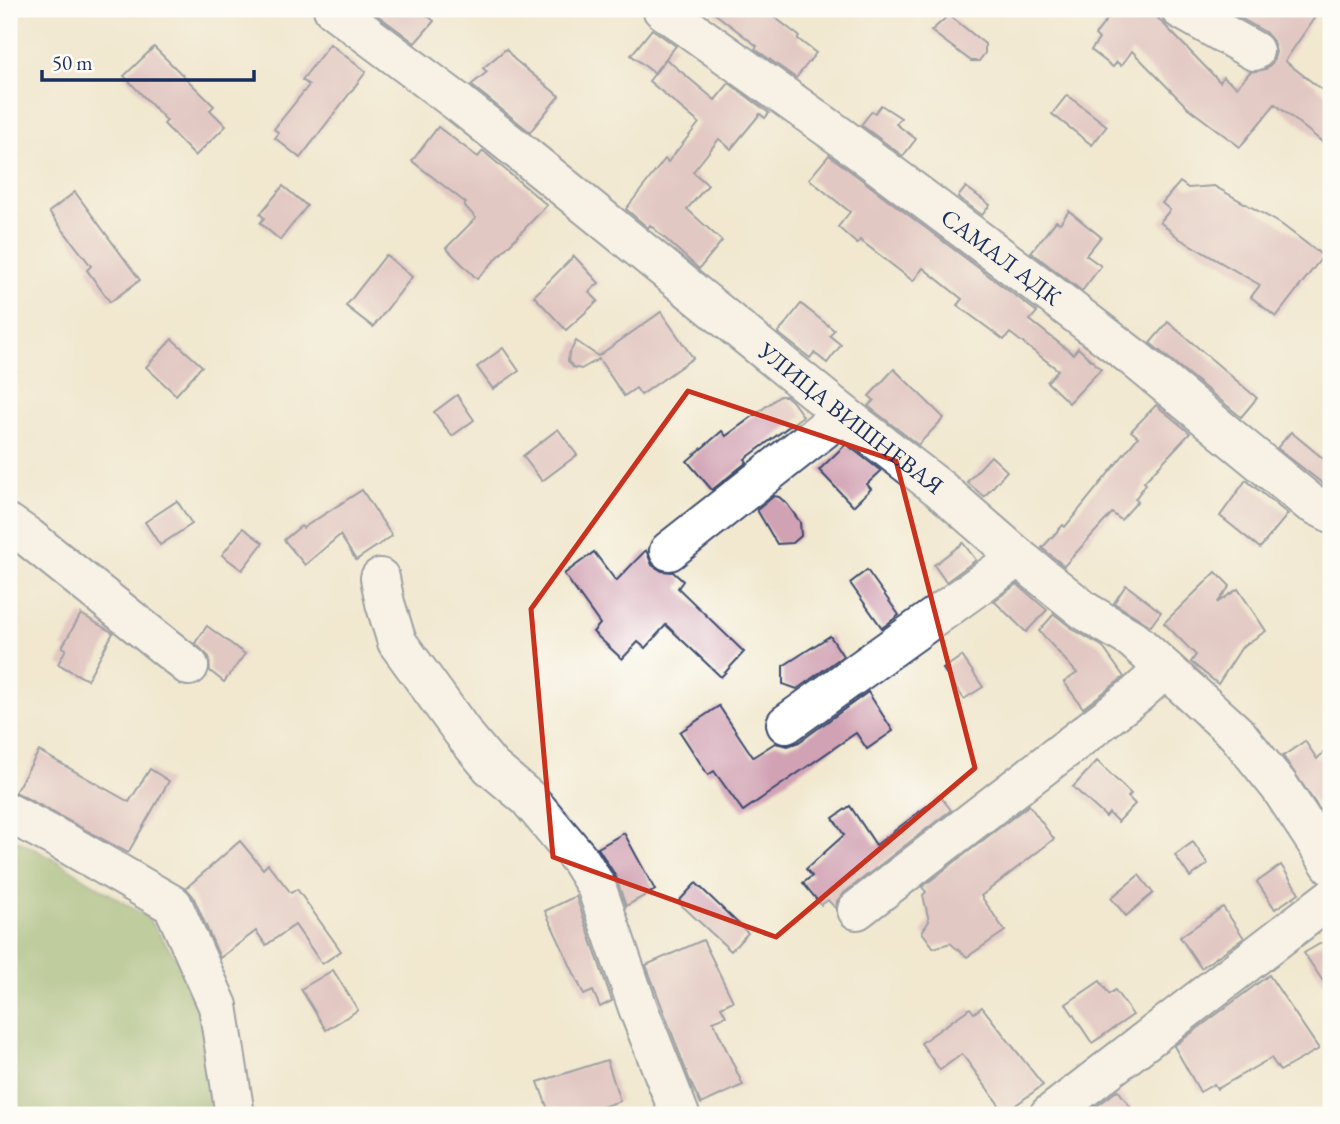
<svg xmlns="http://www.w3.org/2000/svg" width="1340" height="1124" font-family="'EB Garamond',serif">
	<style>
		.forest { fill: #84ac62; stroke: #506e60; stroke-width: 2 }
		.building { fill: #d1a2b4 }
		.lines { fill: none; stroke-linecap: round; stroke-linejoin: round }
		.minor-casing { stroke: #3b4b6f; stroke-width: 42 }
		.minor { stroke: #fff; stroke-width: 38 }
		.marked { fill: none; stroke: #c8321e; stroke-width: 5; stroke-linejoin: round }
		.labels { text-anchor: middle; stroke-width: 6; stroke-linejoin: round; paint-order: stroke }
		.street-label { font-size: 24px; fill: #1b2f5e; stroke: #fdfcf7 }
	</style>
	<rect width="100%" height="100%" fill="#fdfcf7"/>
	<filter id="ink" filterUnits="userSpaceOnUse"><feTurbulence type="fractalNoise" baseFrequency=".0143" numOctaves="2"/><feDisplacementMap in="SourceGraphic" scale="14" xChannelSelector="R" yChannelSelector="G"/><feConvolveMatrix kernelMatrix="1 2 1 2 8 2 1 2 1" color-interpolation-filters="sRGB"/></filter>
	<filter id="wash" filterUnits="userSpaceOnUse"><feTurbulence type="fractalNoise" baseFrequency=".00686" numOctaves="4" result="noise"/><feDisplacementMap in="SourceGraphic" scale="28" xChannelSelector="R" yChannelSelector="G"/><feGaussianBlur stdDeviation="1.57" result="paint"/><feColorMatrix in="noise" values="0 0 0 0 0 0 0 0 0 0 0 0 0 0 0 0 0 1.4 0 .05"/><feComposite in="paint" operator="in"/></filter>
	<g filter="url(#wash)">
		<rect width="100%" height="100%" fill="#f1e8cf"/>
		<polygon class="forest" points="9,836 57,861 148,918 192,981 212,1055 216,1115 9,1115"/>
		<g id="blocks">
			<g class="building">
				<polygon points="369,9 420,9 434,21 415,43"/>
				<polygon points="709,9 764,9 799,36 798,39 816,53 796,78 755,49 757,46"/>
				<polygon points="1115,9 1149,9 1220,82 1223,77 1237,87 1250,72 1266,69 1273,62 1276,52 1273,41 1265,32 1235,15 1239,9 1303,9 1315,17 1285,61 1331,97 1331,149 1275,104 1240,147 1188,108 1132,51 1121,66 1117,62 1113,67 1091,50 1099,39 1095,35"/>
				<polygon points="949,15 985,44 985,53 979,61 971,61 931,31"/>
				<polygon points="652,29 676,46 654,73 631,55"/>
				<polygon points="330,44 366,72 300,158 275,138 279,133 274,129 309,85 302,80"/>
				<polygon points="154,47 214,106 210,110 226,126 195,156 164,124 167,121 124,76"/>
				<polygon points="506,49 514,59 559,96 530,132 471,85 487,72 483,68"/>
				<polygon points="666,59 715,100 729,83 769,113 765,118 760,114 731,149 719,139 693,172 708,185 687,209 722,241 699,269 650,225 648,228 626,209 665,159 668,162 699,123 649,81"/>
				<polygon points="1067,95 1107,126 1092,145 1052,114"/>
				<polygon points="881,105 901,118 896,124 916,139 903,156 861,125 872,111 875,113"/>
				<polygon points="438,127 478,157 483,151 547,205 477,279 446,248 476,218 464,205 466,203 412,161"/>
				<polygon points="829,155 1037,312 1030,320 1073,354 1078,348 1101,369 1069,403 1047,382 1058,370 1010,333 1004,340 957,305 962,299 923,268 913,281 860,240 857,244 838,227 850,212 809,179"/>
				<polygon points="1180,182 1188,188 1214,186 1281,224 1323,256 1276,317 1251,297 1260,285 1180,239 1160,222 1170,210 1162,203"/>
				<polygon points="283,186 307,206 280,240 260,223 264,218 260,214"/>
				<polygon points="966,187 990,205 982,215 958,197"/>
				<polygon points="75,192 140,280 110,302 87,270 91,266 49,212"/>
				<polygon points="1069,211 1101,237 1086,255 1101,266 1082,291 1031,252 1056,221 1060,223"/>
				<polygon points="386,255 412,277 373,327 346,306"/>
				<polygon points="574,256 599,283 589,292 598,301 566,330 534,296"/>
				<polygon points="801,304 834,330 830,336 841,345 827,363 814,353 810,358 778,333"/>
				<polygon points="661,312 693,358 641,395 636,388 624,396 599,359 581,369 573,367 568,361 569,354 576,341 598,356"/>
				<polygon points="1168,322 1257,398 1241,417 1150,343"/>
				<polygon points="172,339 202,366 176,395 146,367"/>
				<polygon points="503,348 519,371 493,389 477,367"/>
				<polygon points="894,369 944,418 918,445 868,406 874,400 869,396"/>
				<polygon points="457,395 474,420 452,436 434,412"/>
				<polygon points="780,396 786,396 792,401 803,416 745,459 747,462 712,490 687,461 722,431 726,436"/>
				<polygon points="1156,405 1190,433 1144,482 1146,484 1135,499 1138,501 1121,520 1112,513 1064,566 1042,548 1063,525 1065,527 1138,437 1131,431"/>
				<polygon points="558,429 577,455 542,481 523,456"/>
				<polygon points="1291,432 1331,465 1331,480 1326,486 1277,448"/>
				<polygon points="846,444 881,471 867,484 871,489 853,506 819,470"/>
				<polygon points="991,456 1007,471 984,497 967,482"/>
				<polygon points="1246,480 1288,514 1260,548 1220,516"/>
				<polygon points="362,490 392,536 356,560 340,535 305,565 284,540 301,526 303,528"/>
				<polygon points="774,496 779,497 787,504 800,522 801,536 793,543 777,544 757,510"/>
				<polygon points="177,501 192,524 160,545 145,522"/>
				<polygon points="243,528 263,543 242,570 222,555"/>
				<polygon points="963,543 976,560 946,582 934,565"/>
				<polygon points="646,550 652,565 662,571 673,572 683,581 678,588 744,652 721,677 666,625 645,648 638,642 622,659 593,632 600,624 564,574 594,552 616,581"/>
				<polygon points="867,570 899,615 882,628 850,583"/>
				<polygon points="1216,572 1230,586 1217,603 1238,589 1266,631 1242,647 1218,684 1191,662 1196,655 1164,623"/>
				<polygon points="1017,584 1047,610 1026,632 994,601"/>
				<polygon points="1126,585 1161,612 1151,626 1114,603"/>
				<polygon points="81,614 113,633 87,680 58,664 66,649 62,647"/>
				<polygon points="1054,614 1074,630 1102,646 1124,677 1083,708 1064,682 1077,673 1039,631"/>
				<polygon points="207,626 245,654 224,682 210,671 209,657 195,643"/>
				<polygon points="830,636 843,656 797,689 783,684 783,666"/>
				<polygon points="962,656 983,687 964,699 943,669"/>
				<polygon points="868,692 893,731 867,749 856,733 743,811 714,771 708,775 680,732 719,706 753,757 775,743 788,746 799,742"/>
				<polygon points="1305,741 1317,759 1331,745 1331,826 1283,756"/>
				<polygon points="39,751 129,802 150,769 169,781 128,853 15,792"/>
				<polygon points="1097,761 1131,794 1128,797 1135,804 1118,822 1109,813 1106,817 1073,787"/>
				<polygon points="940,796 951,810 844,893 837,901 836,909 828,900 821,905 803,883 812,876 806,869 844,835 833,818 850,806 876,845"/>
				<polygon points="1029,805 1054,839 981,896 1005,931 967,957 950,943 934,948 922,932 929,921 923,895 926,892 922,887"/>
				<polygon points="624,833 655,890 626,906 615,875 598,848"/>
				<polygon points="240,841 263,869 268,864 291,893 297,889 341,951 322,964 295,925 266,945 256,931 220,958 193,896 186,888"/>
				<polygon points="1193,842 1208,864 1190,877 1175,855"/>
				<polygon points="1281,865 1299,893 1275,909 1257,882"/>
				<polygon points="1139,875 1153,893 1126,916 1111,898"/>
				<polygon points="696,883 748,933 731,951 678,902"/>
				<polygon points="576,896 612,1001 600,1007 593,991 584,995 545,911"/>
				<polygon points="1223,907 1244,938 1201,968 1180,937"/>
				<polygon points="703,940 733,1001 721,1007 726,1016 713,1021 743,1085 701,1104 690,1081 646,965"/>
				<polygon points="1323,942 1331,955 1331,993 1304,953"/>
				<polygon points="333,970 358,1010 326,1030 301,989"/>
				<polygon points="1269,975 1319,1049 1280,1071 1271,1058 1217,1089 1214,1084 1200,1092 1174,1046"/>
				<polygon points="1100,981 1109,994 1115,990 1133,1015 1092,1043 1066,1004"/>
				<polygon points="982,1007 1043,1085 1005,1113 962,1054 940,1070 921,1043 970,1008 974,1013"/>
				<polygon points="607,1060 620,1101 577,1115 550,1115 538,1082"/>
				<polygon points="1118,1090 1136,1115 1085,1115"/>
			</g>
		</g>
	</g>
	<g filter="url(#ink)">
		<use href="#blocks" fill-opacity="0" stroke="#3b4b6f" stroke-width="2"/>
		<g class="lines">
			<defs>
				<g id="minor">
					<path id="s1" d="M333 9 460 104 529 159 843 414 940 489 1018 557 1085 611 1132 639 1237 734 1279 786 1331 865"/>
					<path id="s2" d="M662 9 841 137 1045 290 1134 358 1309 502 1331 513"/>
					<polyline points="1180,9 1254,51"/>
					<polyline points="9,524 28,537 189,666"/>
					<polyline points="669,551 843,414"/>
					<polyline points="380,578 385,603 397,642 466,737 491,767 528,798 580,860 596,886 638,1008 680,1115"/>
					<polyline points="786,724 1018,557"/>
					<polyline points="9,813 66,843 173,905 218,1006 235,1115"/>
					<polyline points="857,910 1137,694 1165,669"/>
					<polyline points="1049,1115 1331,898"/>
				</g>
			</defs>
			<use href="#minor" class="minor-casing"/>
			<use href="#minor" class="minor"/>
		</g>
	</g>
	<path d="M0 0H1340V1124H0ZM688 391 896 461 975 768 776 937 553 857 531 609Z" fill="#f1e8cf" fill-opacity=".55" fill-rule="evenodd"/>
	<path class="marked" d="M688 391 896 461 975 768 776 937 553 857 531 609Z"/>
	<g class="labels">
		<g class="street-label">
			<text dy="8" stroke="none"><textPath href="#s2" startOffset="420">САМАЛ АДК</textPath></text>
			<text dy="8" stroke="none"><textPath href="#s1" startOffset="660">УЛИЦА ВИШНЕВАЯ</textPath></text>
		</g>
	</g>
	<rect width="1340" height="1124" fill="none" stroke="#fdfcf7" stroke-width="35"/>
	<path d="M42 70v10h212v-10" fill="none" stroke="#1b2f5e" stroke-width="3.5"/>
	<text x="52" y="70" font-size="21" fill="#1b2f5e" stroke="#fdfcf7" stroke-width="5" paint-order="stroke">50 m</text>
</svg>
